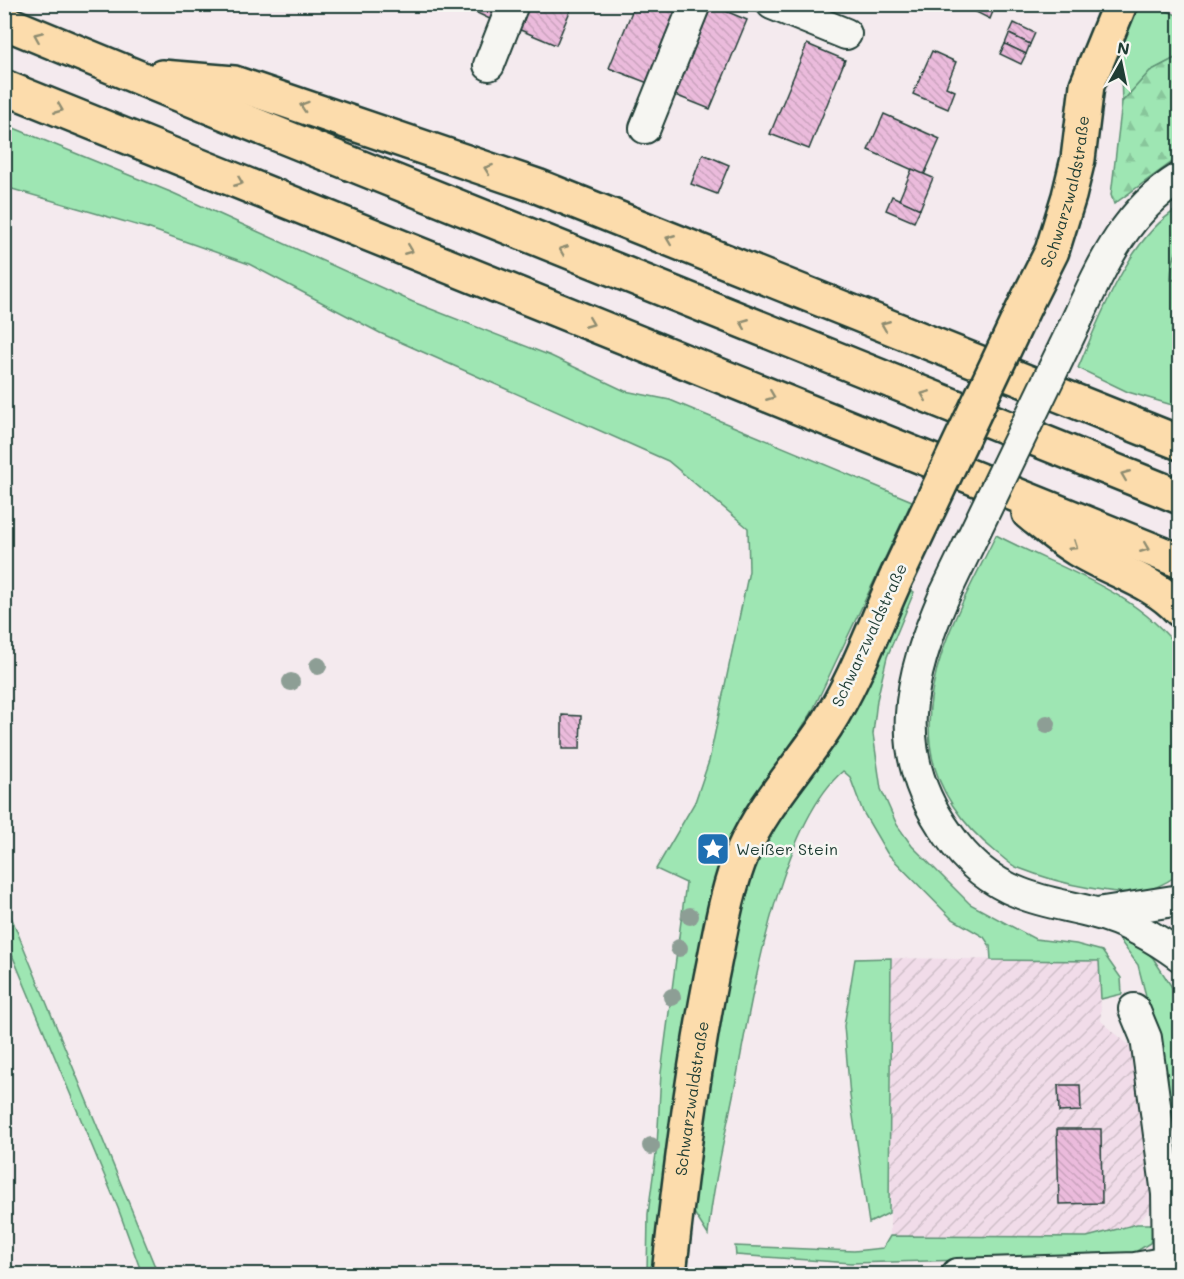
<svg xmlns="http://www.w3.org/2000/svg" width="1184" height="1279" font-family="Mali,sans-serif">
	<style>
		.built { fill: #f1dce9 }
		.industrial { fill: url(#industrial-furrows) }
		.grass { fill: #9ee6b3; stroke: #5e9274; stroke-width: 1.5 }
		.forest { fill: url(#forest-firs); stroke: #5e9274; stroke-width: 1.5 }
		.building { fill: url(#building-back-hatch); stroke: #1f3d34; stroke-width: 1.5 }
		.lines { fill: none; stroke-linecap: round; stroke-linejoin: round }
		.minor-casing { stroke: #1f3d34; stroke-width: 34 }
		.major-casing { stroke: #1f3d34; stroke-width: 38 }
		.highway-casing { stroke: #1f3d34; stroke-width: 38 }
		.minor { stroke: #f6f6f2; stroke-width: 30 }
		.major { stroke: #fcdcac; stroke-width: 33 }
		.highway { stroke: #fcdcac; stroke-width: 33 }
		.minor-bridge-casing { stroke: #1f3d34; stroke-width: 34; stroke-linecap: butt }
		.major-bridge-casing { stroke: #1f3d34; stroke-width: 38; stroke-linecap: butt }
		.minor-bridge { stroke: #f6f6f2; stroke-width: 30 }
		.major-bridge { stroke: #fcdcac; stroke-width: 33 }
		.tree { fill: #8d9e95 }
		.oneway { stroke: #8e8c70 }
		.labels { text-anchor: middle; stroke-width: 5; stroke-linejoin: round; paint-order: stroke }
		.street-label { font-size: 16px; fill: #1f3d34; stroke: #f6f6f2 }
		.poi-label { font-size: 16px; fill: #1f3d34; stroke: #f6f6f2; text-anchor: start }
	</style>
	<defs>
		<pattern id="industrial-furrows" width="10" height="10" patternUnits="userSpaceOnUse" patternTransform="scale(1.5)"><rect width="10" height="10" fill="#f1dce9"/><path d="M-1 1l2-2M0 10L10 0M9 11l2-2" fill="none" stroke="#cebec8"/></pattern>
		<pattern id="forest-firs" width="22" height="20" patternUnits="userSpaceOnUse" patternTransform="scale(1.5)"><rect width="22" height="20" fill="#9ee6b3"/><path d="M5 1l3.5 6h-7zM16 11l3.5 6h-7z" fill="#88c69b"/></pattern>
		<pattern id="building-back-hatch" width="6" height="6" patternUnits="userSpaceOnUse" patternTransform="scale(1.5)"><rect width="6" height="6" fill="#ebbbdc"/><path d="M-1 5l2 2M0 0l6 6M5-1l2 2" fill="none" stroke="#c9a2bd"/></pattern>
	</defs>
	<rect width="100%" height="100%" fill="#f4eaee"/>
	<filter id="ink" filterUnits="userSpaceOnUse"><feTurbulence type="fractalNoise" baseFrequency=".0167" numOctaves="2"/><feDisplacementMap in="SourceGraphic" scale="12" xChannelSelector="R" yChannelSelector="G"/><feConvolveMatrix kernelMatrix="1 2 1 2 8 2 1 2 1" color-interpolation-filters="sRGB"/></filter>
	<g filter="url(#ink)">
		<polygon class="built" points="1153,5 1179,5 1179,16"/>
		<polygon class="industrial" points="891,958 1100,961 1101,1021 1130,1046 1155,1204 1137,1224 1087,1237 890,1236"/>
		<g class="grass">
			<polygon points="1139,5 1153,5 1179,16 1179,56 1150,71 1122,102 1120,47"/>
			<polygon points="4,124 173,193 413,302 551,356 625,391 670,400 912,501 811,714 757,795 659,1274 647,1274 648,1214 657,1146 661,1073 686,883 656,869 695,802 709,761 749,571 748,528 668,461 380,333 249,264 150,229 5,187"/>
			<path d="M1179 208V244L1172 265 1171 280 1179 279V407L1128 392 1078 368C1100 317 1129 237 1179 208Z"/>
			<path d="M996 535C1056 567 1138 591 1179 650V874C1147 897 1128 895 1090 888 1065 884 1039 876 1016 867 1009 864 1003 857 997 853 963 826 935 789 930 744 922 668 964 601 996 535Z"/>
			<path d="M907 587 914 592 887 657 877 700 873 734 881 789 897 825 912 846 970 904 1035 939 1076 944 1102 951 1121 978 1122 994 1101 999 1099 961 991 960 990 946 984 937 951 918 887 853 863 812 850 777 843 771C778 827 751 1003 735 1086 725 1136 713 1185 708 1235L691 1208V1185L742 894 770 834 815 771 850 714Z"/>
			<polygon points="4,903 5,902 158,1274 142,1274 118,1208 5,938"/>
			<polygon points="1116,935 1136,943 1153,958 1179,998 1179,1213 1179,1191 1145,992 1138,965"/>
			<polygon points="891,958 889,1213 869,1223 850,1096 844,1026 855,959"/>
			<polygon points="1137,1224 1156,1224 1150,1243 1129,1256 851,1263 736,1255 735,1246 854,1251 883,1248 890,1236 1087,1237"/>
		</g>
		<g class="forest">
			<polygon points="1179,56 1179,157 1114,204 1111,195 1122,102 1150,71"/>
			<polygon points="1179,244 1179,279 1171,280 1172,265"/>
		</g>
		<g class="building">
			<polygon points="458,4 501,4 494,21"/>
			<polygon points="528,4 573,4 556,45 518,29"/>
			<polygon points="635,4 680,4 648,83 609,68"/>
			<polygon points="709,4 747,20 710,109 670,93"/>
			<polygon points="960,4 975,4 972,10"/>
			<polygon points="975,4 996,4 990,19 972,10"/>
			<polygon points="1014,23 1035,33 1030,44 1009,34"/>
			<polygon points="1009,34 1030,44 1026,54 1005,44"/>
			<polygon points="807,44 845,60 809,149 770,134"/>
			<polygon points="1005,44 1026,54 1021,64 1000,54"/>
			<polygon points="932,51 956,62 946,87 955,91 948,109 913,94"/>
			<polygon points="884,114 940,139 924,175 868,150"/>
			<polygon points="703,154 729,165 717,194 691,184"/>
			<polygon points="912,169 933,178 920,209 899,200"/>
			<polygon points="892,196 920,209 914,222 886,210"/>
			<polygon points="562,715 581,716 580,749 562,749"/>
			<polygon points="1058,1085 1080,1085 1081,1111 1059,1112"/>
			<polygon points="1057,1129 1101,1129 1102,1203 1059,1204"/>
		</g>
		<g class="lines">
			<defs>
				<g id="minor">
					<polyline points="772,4 846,34"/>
					<polyline points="489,65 513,4"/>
					<polyline points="645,128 695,4"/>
					<path d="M1075 324C1101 268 1124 212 1180 178"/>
					<path d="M945 594C908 679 890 754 948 834 967 862 989 881 1020 893 1045 903 1070 906 1095 913 1124 920 1156 938 1180 956"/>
					<polyline points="1097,913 1180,900"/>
					<polyline points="1134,1009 1146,1038 1167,1194 1168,1262 1179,1274"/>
					<polyline points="957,1274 1135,1268 1168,1262"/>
				</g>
				<g id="major">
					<path id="s1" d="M1027 301 1052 251 1069 196 1078 159 1087 85 1120 4"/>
					<path id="s2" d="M669 1274C680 1175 692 1076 711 978 720 935 726 891 743 851 763 805 799 767 826 726 856 679 875 624 898 574"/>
				</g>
				<g id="highway">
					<polyline points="4,22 210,107 1180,497"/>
					<polyline points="162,77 234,83 537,186 1180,443"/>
					<polyline points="4,87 1180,561"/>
					<path d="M1029 513C1044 525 1060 539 1077 549 1110 570 1153 580 1180 610"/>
				</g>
			</defs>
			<use href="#minor" class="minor-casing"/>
			<use href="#major" class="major-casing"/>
			<use href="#highway" class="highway-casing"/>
			<use href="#minor" class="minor"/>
			<use href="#major" class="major"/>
			<use href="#highway" class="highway"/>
			<defs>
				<polyline id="minor-bridge" points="945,594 1075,324"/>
				<polyline id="major-bridge" points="898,574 1027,301"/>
			</defs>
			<use href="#minor-bridge" class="minor-bridge-casing"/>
			<use href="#major-bridge" class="major-bridge-casing"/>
			<use href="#minor-bridge" class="minor-bridge"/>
			<use href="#major-bridge" class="major-bridge"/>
		</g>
		<g class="tree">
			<circle cx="318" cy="666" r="9"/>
			<circle cx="291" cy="682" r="9"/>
			<circle cx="1047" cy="724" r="9"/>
			<circle cx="690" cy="916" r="9"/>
			<circle cx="679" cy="948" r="9"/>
			<circle cx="672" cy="997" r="9"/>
			<circle cx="651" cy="1146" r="9"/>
		</g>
		<defs><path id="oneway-chevron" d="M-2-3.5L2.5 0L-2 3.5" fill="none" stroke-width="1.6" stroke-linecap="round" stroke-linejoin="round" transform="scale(1.5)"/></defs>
		<g class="oneway">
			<use href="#oneway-chevron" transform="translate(38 36) rotate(-157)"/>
			<use href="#oneway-chevron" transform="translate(304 106) rotate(-162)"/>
			<use href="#oneway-chevron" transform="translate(59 109) rotate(22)"/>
			<use href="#oneway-chevron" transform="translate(488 169) rotate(-160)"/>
			<use href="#oneway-chevron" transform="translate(239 182) rotate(22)"/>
			<use href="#oneway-chevron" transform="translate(670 239) rotate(-158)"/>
			<use href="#oneway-chevron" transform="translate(409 250) rotate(22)"/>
			<use href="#oneway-chevron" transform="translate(563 250) rotate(-158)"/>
			<use href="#oneway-chevron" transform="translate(590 323) rotate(22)"/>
			<use href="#oneway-chevron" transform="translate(744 323) rotate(-158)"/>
			<use href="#oneway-chevron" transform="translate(885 325) rotate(-158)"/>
			<use href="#oneway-chevron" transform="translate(925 395) rotate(-158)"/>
			<use href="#oneway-chevron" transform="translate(771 396) rotate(22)"/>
			<use href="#oneway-chevron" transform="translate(1125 475) rotate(-158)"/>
			<use href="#oneway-chevron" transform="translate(1074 546) rotate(33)"/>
			<use href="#oneway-chevron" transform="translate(1145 548) rotate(22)"/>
		</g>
	</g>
	<defs>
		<symbol id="sight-square" viewBox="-11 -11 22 22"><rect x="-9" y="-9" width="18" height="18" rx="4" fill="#1f6fb2" stroke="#f6f6f2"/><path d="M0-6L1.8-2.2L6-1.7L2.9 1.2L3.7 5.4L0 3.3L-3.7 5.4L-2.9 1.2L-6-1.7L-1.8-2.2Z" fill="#fff"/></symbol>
	</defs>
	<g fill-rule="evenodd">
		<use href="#sight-square" x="694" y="830" width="38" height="38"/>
	</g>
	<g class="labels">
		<g class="street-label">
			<text dy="6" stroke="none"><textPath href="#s1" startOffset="117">Schwarzwaldstraße</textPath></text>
			<text transform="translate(869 635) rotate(-65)" y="6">Schwarzwaldstraße</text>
			<text dy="6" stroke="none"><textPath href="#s2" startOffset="177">Schwarzwaldstraße</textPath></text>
		</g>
		<g class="poi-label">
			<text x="736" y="855">Weißer Stein</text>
		</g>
	</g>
	<rect width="1184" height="1279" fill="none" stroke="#f6f6f2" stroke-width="24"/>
	<rect x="12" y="12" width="1160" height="1255" fill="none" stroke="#1f3d34" stroke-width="2" filter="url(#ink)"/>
	<g transform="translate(1121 63) rotate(9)" stroke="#f6f6f2" stroke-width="4.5" paint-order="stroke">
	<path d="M0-4.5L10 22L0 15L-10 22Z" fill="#1f3d34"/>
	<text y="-9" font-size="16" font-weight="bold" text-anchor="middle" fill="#1f3d34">N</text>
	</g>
</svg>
